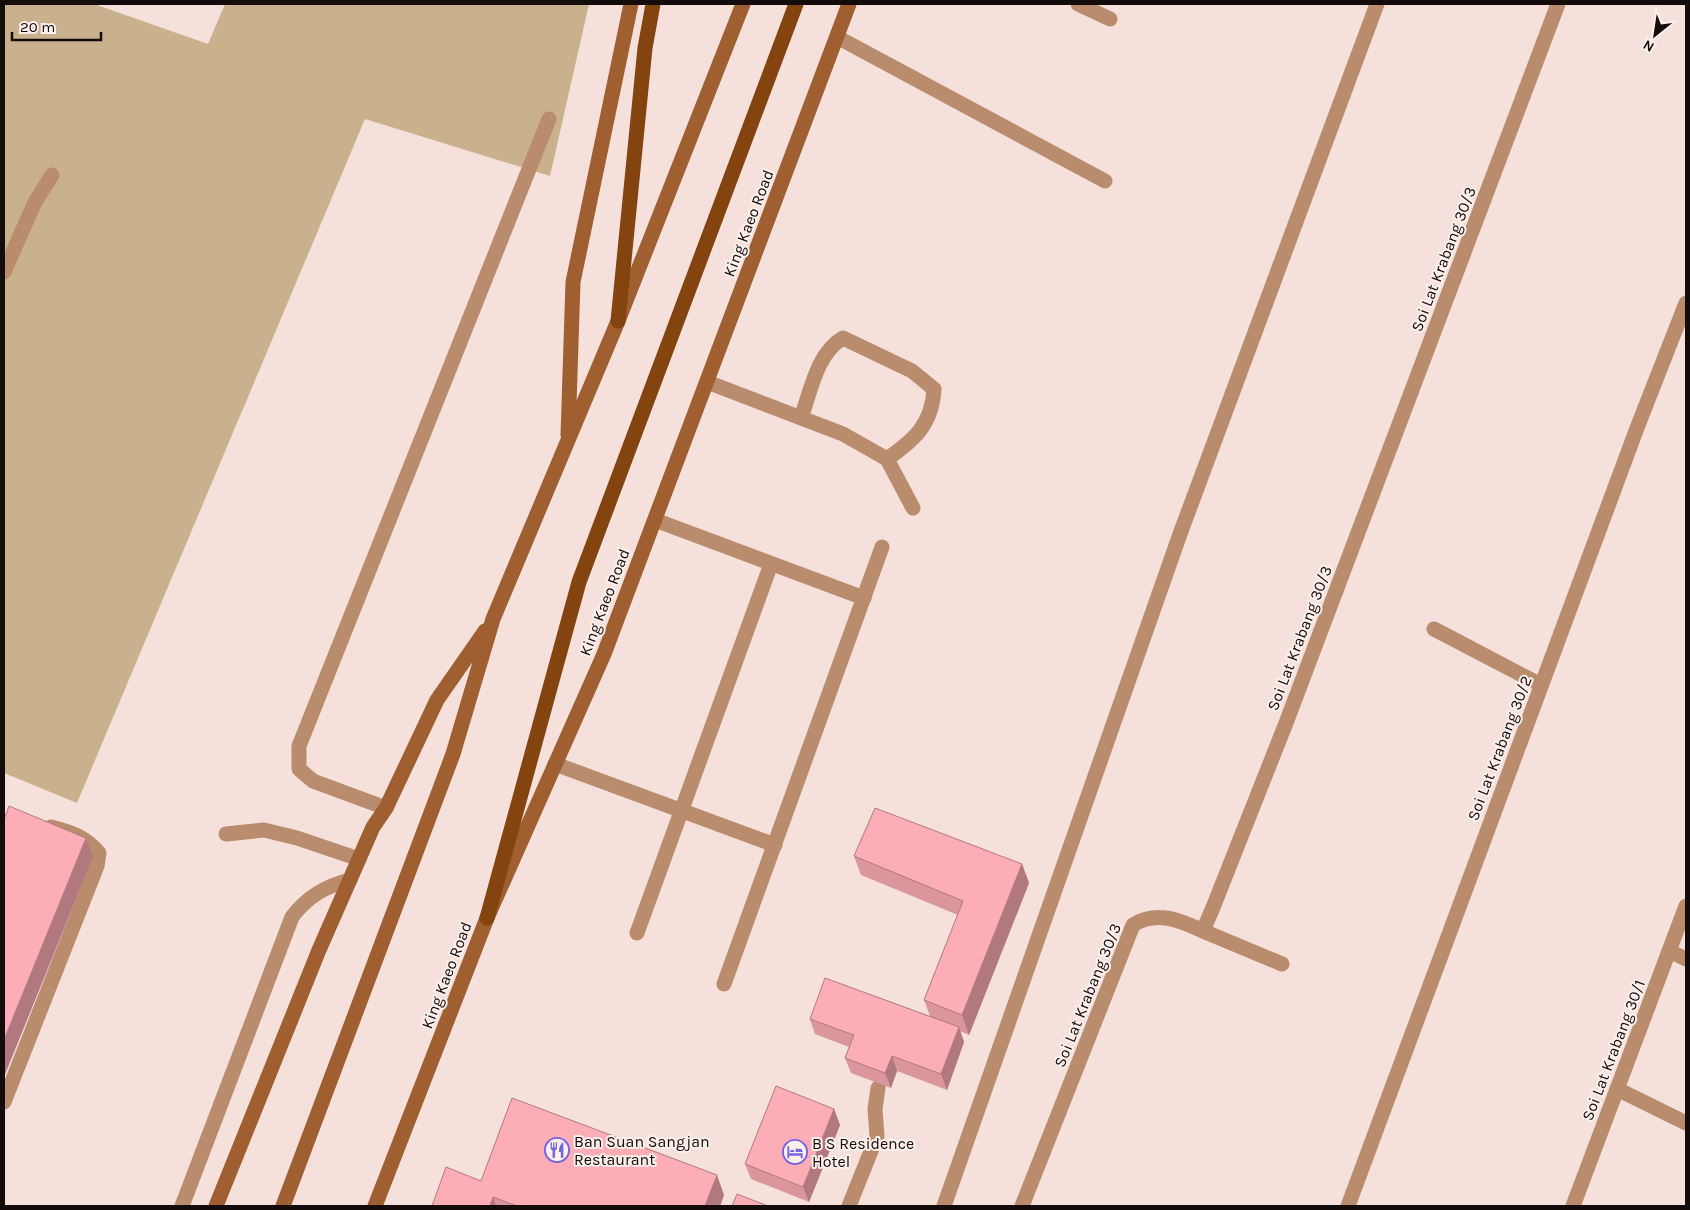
<svg xmlns="http://www.w3.org/2000/svg" width="1690" height="1210" font-family="Karla,sans-serif">
	<style>
		.green { fill: #cab18d }
		.lines { fill: none; stroke-linecap: round; stroke-linejoin: round }
		.lane { stroke: #b98c6e; stroke-width: 15 }
		.street { stroke: #b98c6e; stroke-width: 15 }
		.secondary { stroke: #a05f30; stroke-width: 15 }
		.primary { stroke: #834410; stroke-width: 15 }
		.wall { fill: #da959d }
		.shaded-wall { fill: #b1797f }
		.building { fill: #fdadb6; stroke: #b1797f }
		.labels { text-anchor: middle; stroke-width: 4; stroke-linejoin: round; paint-order: stroke }
		.street-label { font-size: 16px; fill: #130c0a; stroke: #fdefec }
		.poi-label { font-size: 16px; fill: #130c0a; stroke: #fdefec; text-anchor: start }
	</style>
	<rect width="100%" height="100%" fill="#f6e0db"/>
	<polygon class="green" points="4,4 94,4 208,44 225,4 589,4 550,176 365,119 77,803 4,773"/>
	<g class="lines">
		<g class="lane">
			<polyline points="1078,4 1110,19"/>
			<polyline points="837,37 1105,181"/>
			<polyline points="707,382 843,434 887,459 913,508"/>
			<path d="M801 418C811 390 817 353 843 338L912 371 934 389C932 425 914 440 887 459"/>
			<polyline points="1434,629 1541,685"/>
			<polyline points="226,834 264,830 297,838 359,859"/>
			<polyline points="1203,931 1282,964"/>
			<polyline points="1617,1089 1686,1123"/>
			<polyline points="849,1206 877,1136 875,1109 878,1088"/>
			<polyline points="944,1206 1180,534 1377,4"/>
			<path d="M1022 1206 1133 925C1156 910 1180 920 1203 931L1214 905 1286 723 1558 4"/>
		</g>
		<g class="street">
			<polyline points="4,272 35,202 52,175"/>
			<polyline points="655,520 864,598"/>
			<polyline points="555,764 775,845"/>
			<polyline points="386,808 313,781 299,769 299,746 549,119"/>
			<polyline points="637,933 771,564"/>
			<polyline points="1669,951 1686,959"/>
			<polyline points="724,984 882,547"/>
			<path d="M4 1102 97 866 99 853C86 837 71 832 51 827"/>
			<path d="M182 1206 292 917C307 897 325 886 350 880"/>
			<polyline points="1348,1206 1637,428 1686,303"/>
			<polyline points="1573,1206 1686,906"/>
		</g>
		<g class="secondary">
			<polyline points="568,435 573,282 631,4"/>
			<polyline points="216,1206 319,950 373,827 386,808 437,700 485,631"/>
			<polyline points="283,1206 453,754 493,619 618,321 743,4"/>
			<polyline points="375,1206 487,918 604,654 849,4"/>
		</g>
		<g class="primary">
			<polyline points="618,321 645,48 653,4"/>
			<polyline points="487,918 579,582 796,4"/>
		</g>
	</g>
	<g class="wall">
		<polygon points="854,856 1022,864 1029,883 969,1035 960,1031 964,1042 947,1090 897,1071 891,1088 851,1073 845,1058 849,1047 815,1034 810,1019 930,1016 924,1000 958,915 861,875"/>
		<polygon points="834,1109 840,1125 809,1202 751,1179 745,1164"/>
		<polygon points="481,1181 724,1195 720,1206 432,1206"/>
	</g>
	<g class="shaded-wall">
		<polygon points="86,838 93,857 4,1077 4,1040"/>
		<polygon points="1022,864 1029,883 969,1035 962,1015"/>
		<polygon points="959,1027 964,1042 947,1090 941,1074"/>
		<polygon points="892,1056 897,1071 891,1088 885,1073"/>
		<polygon points="834,1109 840,1125 809,1202 803,1187"/>
		<polygon points="717,1175 724,1195 720,1206 705,1206"/>
		<polygon points="493,1197 496,1206 490,1206"/>
	</g>
	<g class="building">
		<polygon points="9,806 86,838 4,1040 4,820"/>
		<polygon points="875,808 1022,864 962,1015 924,1000 963,901 854,856"/>
		<polygon points="825,978 959,1027 941,1074 892,1056 885,1073 845,1058 854,1035 810,1019"/>
		<polygon points="776,1086 834,1109 803,1187 745,1164"/>
		<polygon points="512,1098 717,1175 705,1206 517,1206 493,1197 490,1206 432,1206 446,1167 481,1181"/>
		<polygon points="737,1194 768,1206 732,1206"/>
	</g>
	<defs>
		<symbol id="restaurant-ring" viewBox="-11 -11 22 22"><circle r="9.5" fill="#fdefec" stroke="#7665e0" stroke-width="1.5"/><path d="M-5-6h1v4h1v-4h1v4h1v-4h1v5L-1.5 .5V6h-2V.5L-5-1ZM5-6V6H3V1.5H1.5Q1.5-4 5-6Z" fill="#7665e0"/></symbol>
		<symbol id="hotel-ring" viewBox="-11 -11 22 22"><circle r="9.5" fill="#fdefec" stroke="#7665e0" stroke-width="1.5"/><path d="M-6-4.5h1.5V1H6V5H4.5V3h-9V5H-6ZM-4 0a1.8 1.8 0 1 1 3.6 0ZM.5 0V-2.5h3Q6-2.5 6 0Z" fill="#7665e0"/></symbol>
	</defs>
	<g fill-rule="evenodd">
		<use href="#restaurant-ring" x="543" y="1136" width="28" height="28"/>
		<use href="#hotel-ring" x="781" y="1138" width="28" height="28"/>
	</g>
	<g class="labels">
		<g class="street-label">
			<text transform="translate(748 223) rotate(-69)" y="6">King Kaeo Road</text>
			<text transform="translate(1443 259) rotate(-69)" y="6">Soi Lat Krabang 30/3</text>
			<text transform="translate(604 602) rotate(-69)" y="6">King Kaeo Road</text>
			<text transform="translate(1299 638) rotate(-69)" y="6">Soi Lat Krabang 30/3</text>
			<text transform="translate(1499 748) rotate(-69)" y="6">Soi Lat Krabang 30/2</text>
			<text transform="translate(446 975) rotate(-69)" y="6">King Kaeo Road</text>
			<text transform="translate(1087 995) rotate(-68)" y="6">Soi Lat Krabang 30/3</text>
			<text transform="translate(1613 1050) rotate(-69)" y="6">Soi Lat Krabang 30/1</text>
		</g>
		<g class="poi-label">
			<text x="574" y="1147">Ban Suan Sangjan<tspan x="574" dy="18">Restaurant</tspan></text>
			<text x="812" y="1149">B S Residence<tspan x="812" dy="18">Hotel</tspan></text>
		</g>
	</g>
	<rect width="1690" height="1210" fill="none" stroke="#130c0a" stroke-width="10"/>
	<g transform="translate(1655 35) rotate(210)" stroke="#fdefec" stroke-width="4" paint-order="stroke">
	<path d="M0-4L9 19L0 12L-9 19Z" fill="#130c0a"/>
	<text y="-8" font-size="14" font-weight="bold" text-anchor="middle" fill="#130c0a">N</text>
	</g>
	<path d="M12 32v8h89v-8" fill="none" stroke="#130c0a" stroke-width="2.5"/>
	<text x="20" y="32" font-size="15" fill="#130c0a" stroke="#fdefec" stroke-width="4" paint-order="stroke">20 m</text>
</svg>
